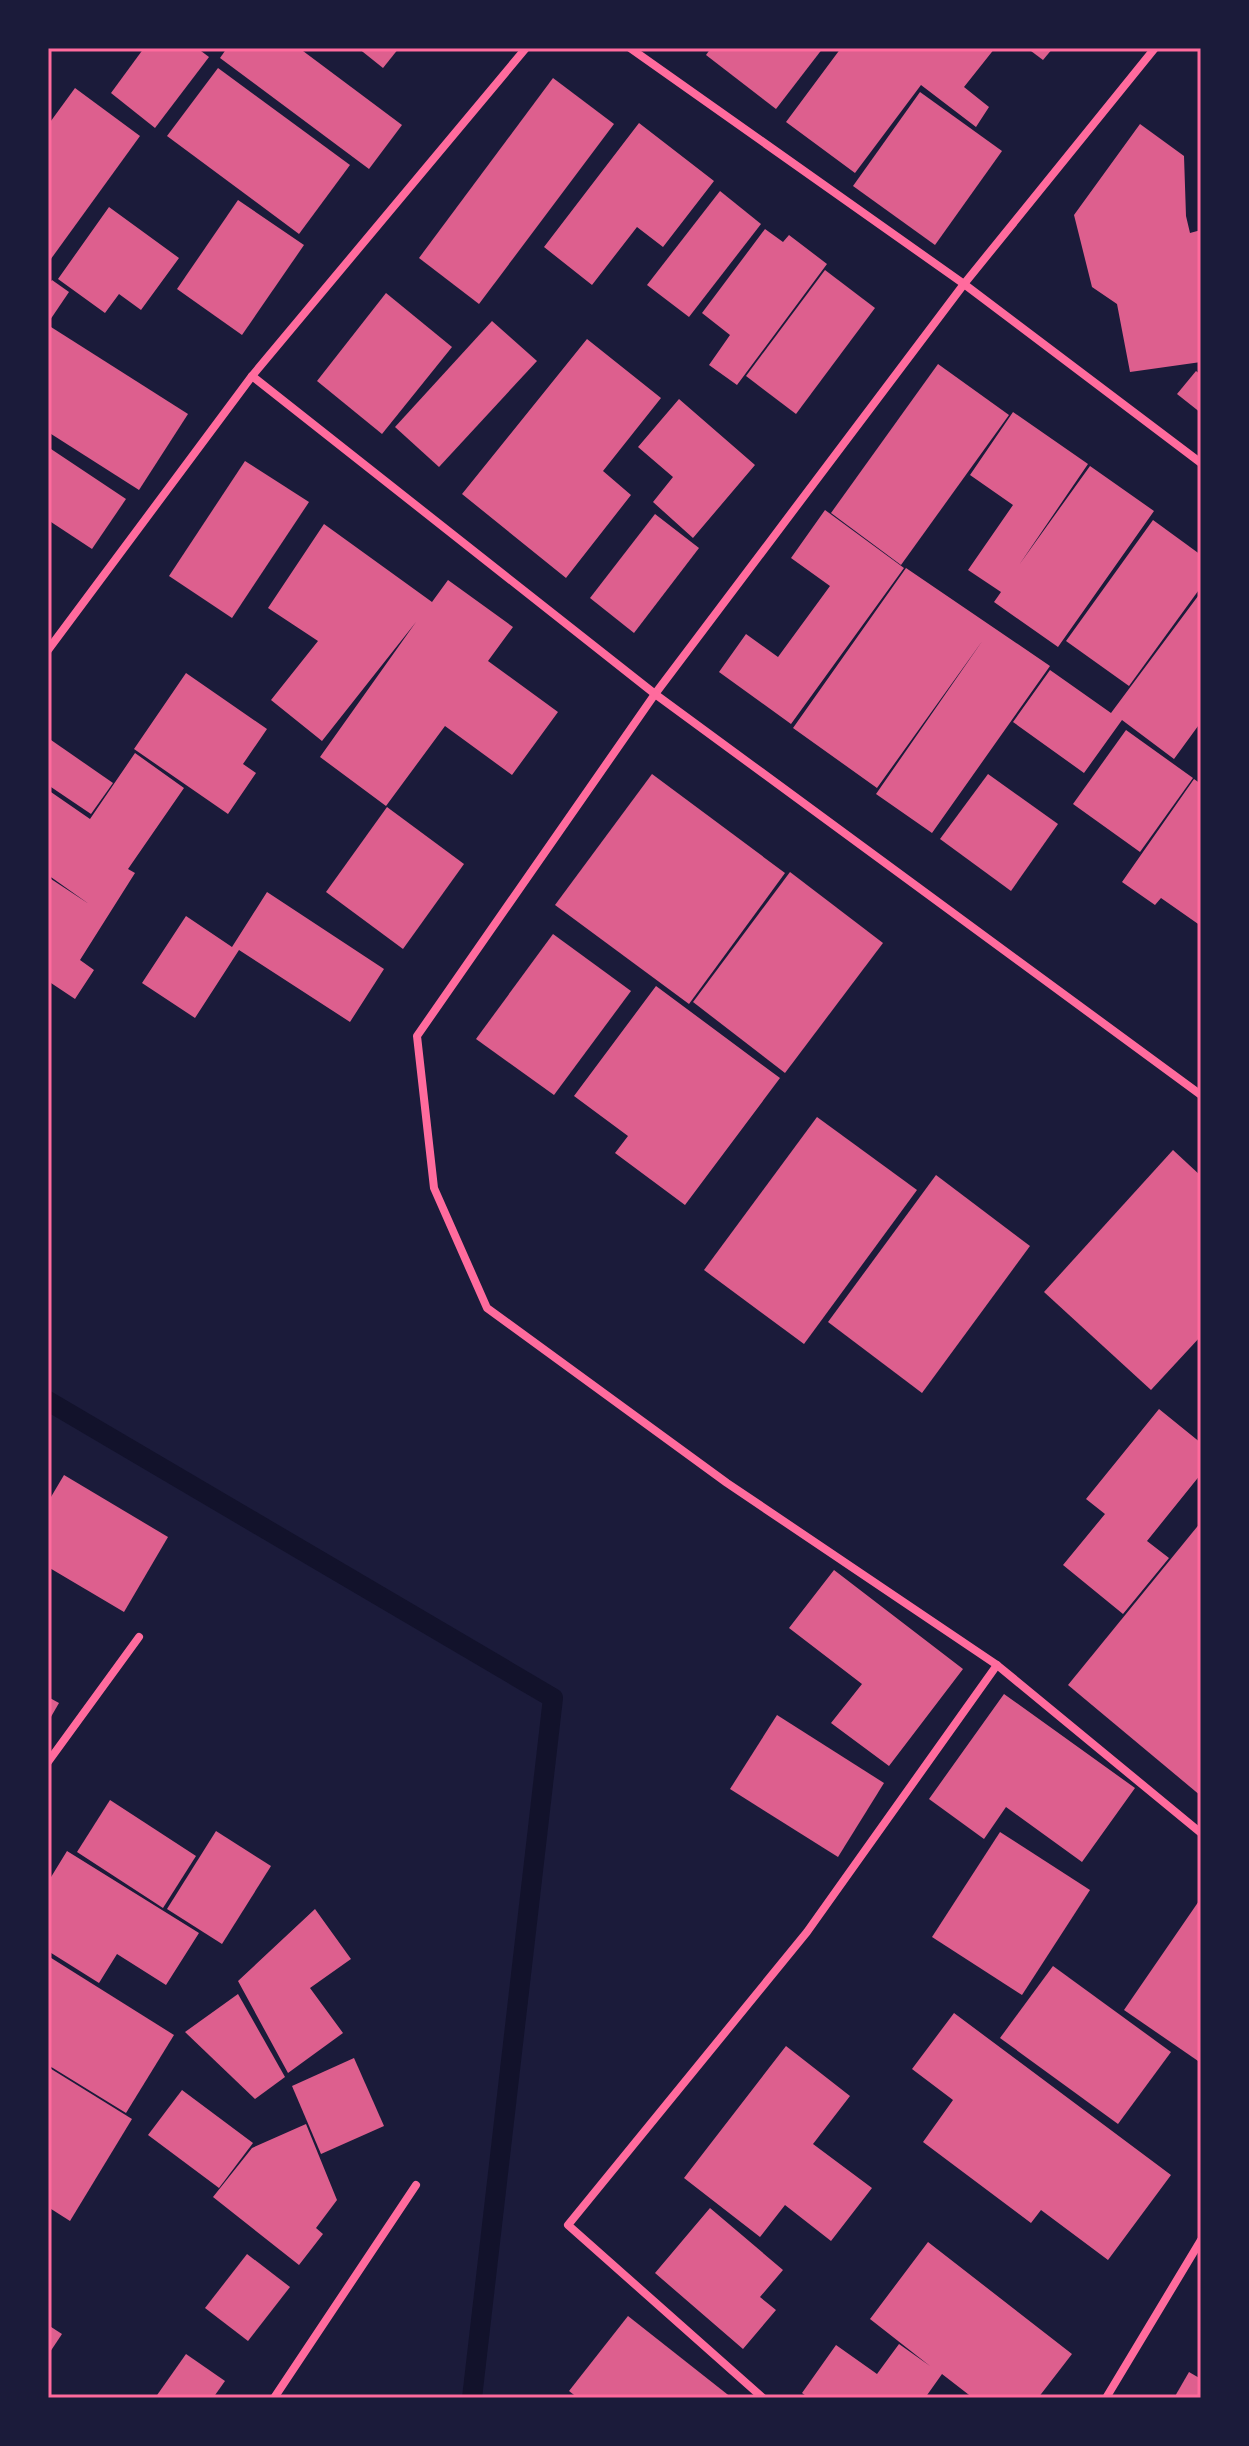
<svg xmlns="http://www.w3.org/2000/svg" width="1249" height="2446" font-family="'IBM Plex Sans',sans-serif">
	<style>
		.lines { fill: none; stroke-linecap: round; stroke-linejoin: round }
		.stream { stroke: #12122b; stroke-width: 20 }
		.building { fill: #dd5f8e }
		.minor { stroke: #ff6b9d; stroke-width: 8 }
		.neatline { fill: none; stroke: #ff6b9d; stroke-width: 3 }
	</style>
	<rect width="100%" height="100%" fill="#1b1b3a"/>
	<g class="lines">
		<polyline class="stream" points="48,1401 553,1698 472,2398"/>
	</g>
	<g class="building">
		<polygon points="144,48 197,48 209,57 155,128 111,93"/>
		<polygon points="227,48 299,48 402,125 369,169 220,58"/>
		<polygon points="358,48 399,48 383,68"/>
		<polygon points="711,48 823,48 776,109 706,55"/>
		<polygon points="841,48 995,48 964,87 989,107 976,127 921,85 855,173 786,122"/>
		<polygon points="1027,48 1053,48 1043,60"/>
		<polygon points="218,68 350,165 299,234 167,136"/>
		<polygon points="553,78 614,124 479,304 419,258"/>
		<polygon points="75,88 140,136 48,263 48,125"/>
		<polygon points="920,92 1002,151 935,245 853,186"/>
		<polygon points="639,123 714,181 663,247 637,227 592,285 544,247"/>
		<polygon points="1140,124 1184,156 1186,216 1190,233 1201,230 1201,362 1130,372 1117,304 1092,287 1074,215"/>
		<polygon points="720,191 761,224 689,317 647,285"/>
		<polygon points="238,200 304,245 242,335 177,289"/>
		<polygon points="109,207 179,258 141,310 119,294 105,313 58,279"/>
		<polygon points="765,229 783,242 789,235 827,264 737,385 709,365 730,335 702,313"/>
		<polygon points="825,270 875,308 796,414 746,376"/>
		<polygon points="52,280 69,292 48,323 48,286"/>
		<polygon points="386,293 452,347 382,434 317,381"/>
		<polygon points="492,321 537,361 439,467 395,427"/>
		<polygon points="51,327 188,414 139,490 48,432 48,332"/>
		<polygon points="587,339 661,398 603,471 631,495 566,578 462,494"/>
		<polygon points="938,364 1009,415 901,565 831,513"/>
		<polygon points="1196,371 1201,375 1201,413 1177,394"/>
		<polygon points="679,399 755,465 693,538 653,502 673,477 638,447"/>
		<polygon points="1013,412 1088,464 1019,565 1090,466 1154,511 1058,647 994,602 1001,592 968,570 1013,505 970,475"/>
		<polygon points="48,447 126,499 92,549 48,520"/>
		<polygon points="245,461 309,502 232,618 169,576"/>
		<polygon points="825,510 904,568 791,724 719,672 746,634 778,657 830,586 791,558"/>
		<polygon points="655,514 699,548 634,633 590,598"/>
		<polygon points="1153,520 1201,555 1201,587 1129,686 1066,641"/>
		<polygon points="324,524 432,602 448,580 513,627 488,661 558,712 512,775 445,726 386,806 320,757 416,622 322,741 271,700 318,641 268,608"/>
		<polygon points="906,568 1050,666 932,833 876,794 983,640 877,788 793,728"/>
		<polygon points="1201,592 1201,722 1174,759 1122,720 1084,773 1013,722 1050,670 1111,713"/>
		<polygon points="186,673 267,729 243,764 256,773 228,814 134,749"/>
		<polygon points="1126,730 1193,778 1140,852 1073,804"/>
		<polygon points="51,740 113,783 91,814 48,785"/>
		<polygon points="135,753 184,788 128,869 135,873 80,960 94,970 75,999 48,981 48,877 89,904 48,875 48,790 90,819"/>
		<polygon points="652,774 785,873 689,1004 555,905"/>
		<polygon points="988,774 1058,824 1011,891 940,839"/>
		<polygon points="1194,779 1201,784 1201,926 1161,898 1155,905 1122,882"/>
		<polygon points="387,807 464,864 403,949 326,892"/>
		<polygon points="790,872 883,943 785,1073 693,1002"/>
		<polygon points="267,892 384,969 350,1022 239,950 195,1018 142,983 186,916 232,947"/>
		<polygon points="553,934 631,991 554,1095 476,1039"/>
		<polygon points="656,986 780,1078 685,1205 615,1153 628,1136 574,1096"/>
		<polygon points="817,1117 917,1190 804,1344 704,1270"/>
		<polygon points="1173,1150 1201,1176 1201,1336 1151,1390 1044,1292"/>
		<polygon points="936,1175 1030,1246 922,1393 828,1322"/>
		<polygon points="1159,1409 1201,1443 1201,1474 1147,1541 1169,1558 1123,1614 1063,1565 1105,1514 1086,1499"/>
		<polygon points="64,1475 168,1537 124,1612 48,1567 48,1502"/>
		<polygon points="1201,1522 1201,1796 1068,1685"/>
		<polygon points="834,1570 963,1669 889,1766 831,1723 862,1684 789,1628"/>
		<polygon points="1004,1694 1135,1788 1082,1862 1006,1807 984,1839 929,1799"/>
		<polygon points="48,1697 59,1703 48,1722"/>
		<polygon points="777,1715 884,1783 838,1857 730,1789"/>
		<polygon points="110,1800 196,1856 163,1908 77,1852"/>
		<polygon points="216,1831 271,1866 222,1944 167,1909"/>
		<polygon points="1000,1832 1090,1890 1022,1995 932,1937"/>
		<polygon points="67,1851 199,1933 166,1985 117,1954 99,1983 48,1951 48,1882"/>
		<polygon points="1201,1898 1201,2063 1124,2010"/>
		<polygon points="315,1909 351,1959 310,1988 343,2033 288,2073 238,1981"/>
		<polygon points="48,1956 174,2035 126,2113 48,2065"/>
		<polygon points="1053,1966 1171,2052 1118,2124 1000,2038"/>
		<polygon points="238,1994 285,2077 255,2099 185,2032"/>
		<polygon points="954,2013 1171,2175 1108,2260 1041,2210 1031,2223 923,2142 953,2100 912,2069"/>
		<polygon points="786,2046 850,2096 813,2144 872,2188 831,2241 785,2205 760,2237 684,2178"/>
		<polygon points="354,2058 384,2126 321,2154 292,2086"/>
		<polygon points="48,2067 132,2119 70,2221 48,2207"/>
		<polygon points="182,2090 253,2143 219,2188 148,2135"/>
		<polygon points="306,2124 337,2200 316,2228 323,2234 299,2265 213,2197 252,2148"/>
		<polygon points="710,2208 783,2270 760,2297 776,2310 743,2349 655,2273"/>
		<polygon points="928,2242 1072,2354 1038,2398 973,2398 942,2374 925,2398 809,2398 802,2393 836,2345 877,2374 899,2344 930,2366 870,2319"/>
		<polygon points="247,2254 290,2287 248,2341 205,2308"/>
		<polygon points="628,2316 732,2398 578,2398 569,2391"/>
		<polygon points="48,2325 62,2334 48,2355"/>
		<polygon points="186,2354 225,2381 213,2398 155,2398"/>
		<polygon points="1189,2372 1201,2379 1201,2398 1174,2398"/>
	</g>
	<g class="lines">
		<g class="minor">
			<polyline points="630,48 964,284 1201,463"/>
			<polyline points="1155,48 964,284 655,694 417,1036 434,1188 487,1308 727,1483 997,1665 1201,1833"/>
			<polyline points="252,376 655,694 1201,1095"/>
			<polyline points="48,650 252,376 526,48"/>
			<polyline points="48,1762 139,1637"/>
			<polyline points="274,2398 416,2185"/>
			<polyline points="763,2398 568,2225 807,1932 997,1665"/>
			<polyline points="1106,2398 1201,2240"/>
		</g>
	</g>
	<rect width="1249" height="2446" fill="none" stroke="#1b1b3a" stroke-width="100"/>
	<rect x="50" y="50" width="1149" height="2346" class="neatline"/>
</svg>
